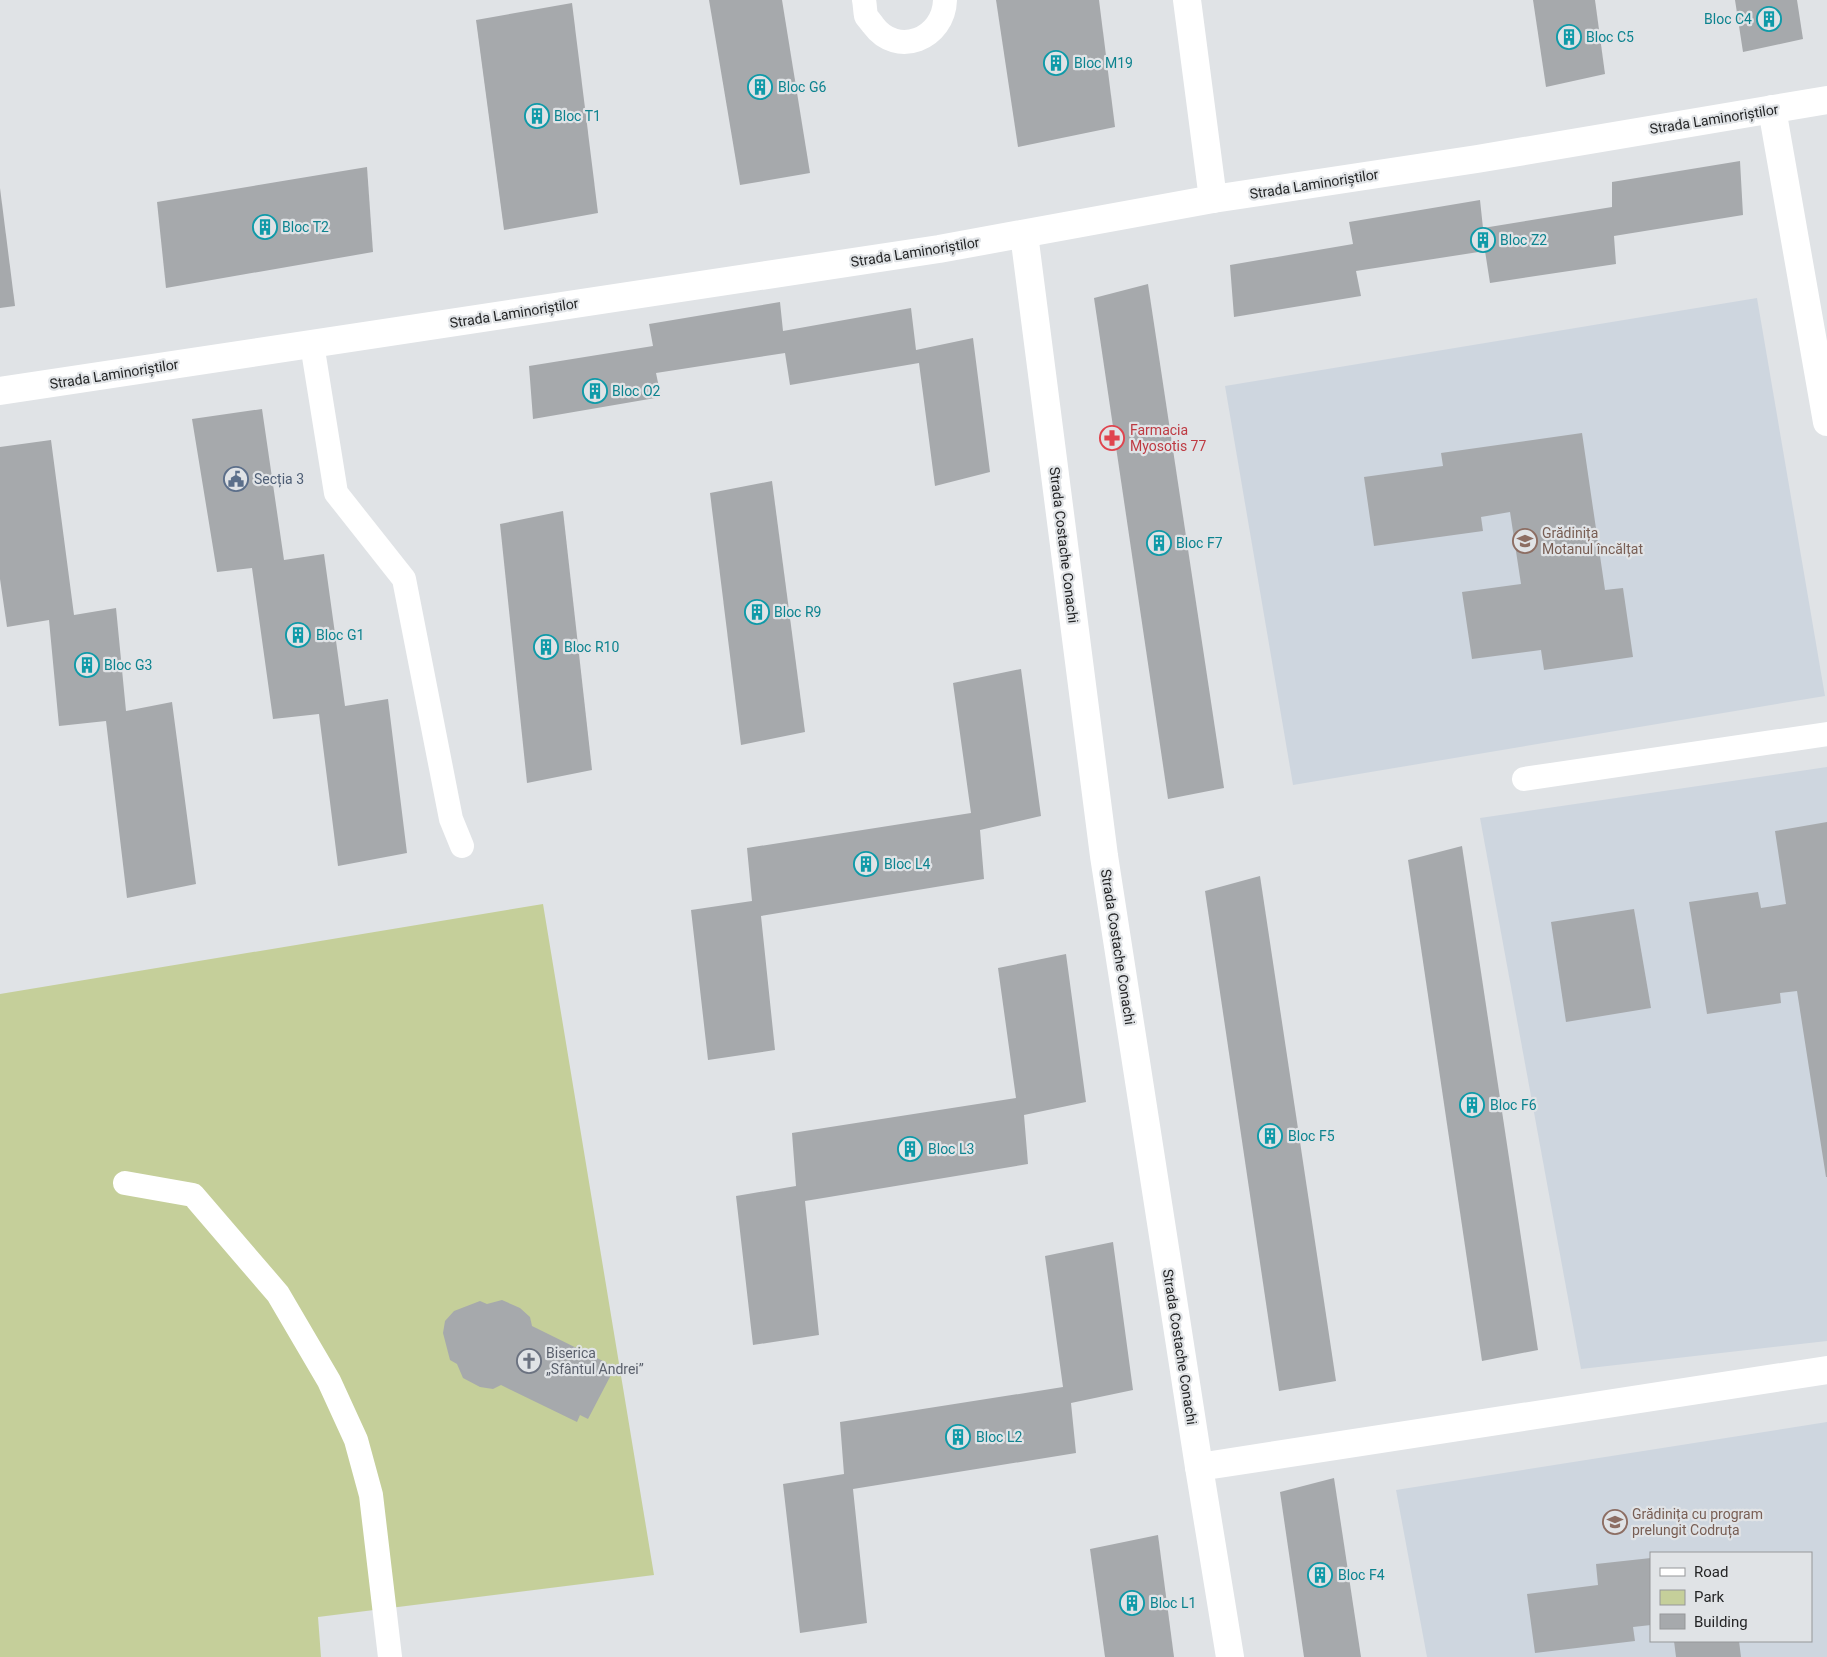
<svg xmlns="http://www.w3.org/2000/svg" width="1827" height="1657" font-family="Roboto,sans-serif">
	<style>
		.built { fill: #ced6df; fill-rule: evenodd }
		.green { fill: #c5cf9a }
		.building { fill: #a6a9ac }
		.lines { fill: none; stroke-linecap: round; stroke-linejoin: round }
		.lane { stroke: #fff; stroke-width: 24 }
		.street { stroke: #fff; stroke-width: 28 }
		.labels { text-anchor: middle; stroke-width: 4.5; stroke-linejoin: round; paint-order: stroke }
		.culture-label { font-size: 14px; fill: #0d838f; stroke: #e0e3e6; text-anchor: start }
		.street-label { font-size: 14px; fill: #242526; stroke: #e0e3e6 }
		.health-label { font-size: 14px; fill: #be3a42; stroke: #e0e3e6; text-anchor: start }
		.service-label { font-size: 14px; fill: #4e5e75; stroke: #e0e3e6; text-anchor: start }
		.education-label { font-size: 14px; fill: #785e54; stroke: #e0e3e6; text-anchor: start }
		.worship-label { font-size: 14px; fill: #5b616d; stroke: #e0e3e6; text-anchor: start }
	</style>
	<rect width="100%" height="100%" fill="#e0e3e6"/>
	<g class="built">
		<polygon points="1757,298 1825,696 1293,785 1225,386"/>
		<polygon points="1827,767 1827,1341 1581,1369 1480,818"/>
		<path d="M1827 1422V1657H1427L1396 1490ZM1651 1553H1811V1641H1651Z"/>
	</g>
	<polygon class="green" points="543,904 654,1575 318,1617 321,1657 0,1657 0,994"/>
	<g class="building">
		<polygon points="709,0 782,0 810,173 740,185"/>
		<polygon points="996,0 1099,0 1115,127 1018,147"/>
		<polygon points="1533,0 1595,0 1605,74 1546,87"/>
		<polygon points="1735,0 1797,0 1803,39 1743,52"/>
		<polygon points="572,3 598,213 504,230 476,20"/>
		<polygon points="1740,161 1743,215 1614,236 1616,264 1490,283 1485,251 1356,271 1361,296 1234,317 1230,265 1353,244 1349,222 1480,200 1483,228 1612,207 1612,182"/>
		<polygon points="367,167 373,252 166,288 157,202"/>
		<polygon points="0,188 15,306 0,308"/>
		<polygon points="1148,284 1224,788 1168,799 1094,298"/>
		<polygon points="780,302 783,331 911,308 916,350 973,338 990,472 935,486 919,363 790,385 785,353 656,373 661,397 533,419 529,366 653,346 649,324"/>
		<polygon points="262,409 284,560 324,554 345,706 388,699 407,853 338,866 319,714 273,719 252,568 217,572 192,419"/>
		<polygon points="1582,433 1605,590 1623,588 1633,657 1544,670 1541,650 1472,659 1462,592 1521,584 1510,512 1481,517 1483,531 1374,546 1364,477 1443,466 1441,453"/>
		<polygon points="51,440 74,615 116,608 126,711 172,702 196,884 127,898 106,721 59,726 49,620 7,627 0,579 0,447"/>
		<polygon points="772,481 805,732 741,745 710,493"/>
		<polygon points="563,511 592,770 527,783 500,524"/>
		<polygon points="1021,669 1041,816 980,830 984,879 761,916 775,1050 708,1060 691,910 752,901 747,848 971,813 953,683"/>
		<polygon points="1827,822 1827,1177 1826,1177 1797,991 1780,993 1781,1003 1707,1014 1689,902 1758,892 1761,908 1786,904 1775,831"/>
		<polygon points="1462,846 1538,1350 1482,1361 1408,860"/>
		<polygon points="1260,876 1336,1381 1279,1391 1205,891"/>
		<polygon points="1634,909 1651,1008 1566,1022 1551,922"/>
		<polygon points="1066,954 1086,1102 1024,1115 1028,1164 805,1201 819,1335 753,1345 736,1196 796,1186 792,1133 1016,1098 998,968"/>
		<polygon points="1113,1242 1133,1390 1071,1403 1076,1453 853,1489 867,1623 800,1633 783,1484 844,1474 840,1422 1063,1387 1045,1256"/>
		<polygon points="502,1300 520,1308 530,1317 532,1326 607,1363 603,1370 612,1373 588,1419 580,1415 577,1422 501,1385 493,1389 480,1387 463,1378 457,1364 450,1360 443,1333 445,1321 454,1311 480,1301 487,1304"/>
		<polygon points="1334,1478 1361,1657 1304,1657 1280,1492"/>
		<polygon points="1158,1535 1174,1657 1105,1657 1090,1549"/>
		<polygon points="1651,1558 1651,1625 1633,1627 1635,1641 1535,1653 1527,1594 1598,1585 1596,1564"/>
		<polygon points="1674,1641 1739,1641 1741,1657 1676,1657"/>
	</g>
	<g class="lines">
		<g class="lane">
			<path d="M864 0C865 5 865 11 866 16 868 19 871 22 873 25 897 58 944 39 945 0"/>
			<polyline points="312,344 336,493 404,579 451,819 462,846"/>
			<polyline points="1524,779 1827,734"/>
			<polyline points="125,1183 193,1195 278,1294 329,1381 356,1440 371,1495 390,1657"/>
		</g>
		<g class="street">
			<polyline points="1187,0 1213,199"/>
			<polyline points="1772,109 1827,422"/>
			<polyline points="1024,234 1104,856 1199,1467 1230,1657"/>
			<polyline points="0,391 939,249 1213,199 1477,159 1827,100"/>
			<polyline points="1199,1467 1827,1370"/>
		</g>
	</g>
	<defs>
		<symbol id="building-ring" viewBox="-11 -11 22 22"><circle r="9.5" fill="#e0e3e6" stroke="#0f9aa8" stroke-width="1.5"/><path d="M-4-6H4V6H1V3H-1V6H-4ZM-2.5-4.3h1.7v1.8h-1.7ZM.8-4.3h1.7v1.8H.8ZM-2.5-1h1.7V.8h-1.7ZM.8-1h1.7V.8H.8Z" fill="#0f9aa8"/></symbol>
		<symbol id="pharmacy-ring" viewBox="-11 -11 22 22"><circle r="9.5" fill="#e0e3e6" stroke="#e0444e" stroke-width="1.5"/><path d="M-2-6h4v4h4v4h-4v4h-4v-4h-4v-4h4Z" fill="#e0444e"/></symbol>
		<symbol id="civic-ring" viewBox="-11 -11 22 22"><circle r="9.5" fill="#e0e3e6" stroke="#5c6f8a" stroke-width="1.5"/><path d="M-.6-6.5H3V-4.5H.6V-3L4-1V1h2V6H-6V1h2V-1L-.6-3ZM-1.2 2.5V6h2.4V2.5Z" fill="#5c6f8a"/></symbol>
		<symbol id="school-ring" viewBox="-11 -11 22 22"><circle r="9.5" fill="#e0e3e6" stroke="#8d6e63" stroke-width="1.5"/><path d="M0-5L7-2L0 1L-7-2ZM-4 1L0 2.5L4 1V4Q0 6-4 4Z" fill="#8d6e63"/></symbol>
		<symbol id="church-ring" viewBox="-11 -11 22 22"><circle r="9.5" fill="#e0e3e6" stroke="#6b7280" stroke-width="1.5"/><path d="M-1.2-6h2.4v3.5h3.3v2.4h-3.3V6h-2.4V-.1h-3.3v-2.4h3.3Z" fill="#6b7280"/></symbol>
	</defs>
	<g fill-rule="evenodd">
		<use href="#building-ring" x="1755" y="5" width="28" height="28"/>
		<use href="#building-ring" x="1555" y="23" width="28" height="28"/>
		<use href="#building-ring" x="1042" y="49" width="28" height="28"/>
		<use href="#building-ring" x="746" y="73" width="28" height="28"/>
		<use href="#building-ring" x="523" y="102" width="28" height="28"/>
		<use href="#building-ring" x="251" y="213" width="28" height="28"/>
		<use href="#building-ring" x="1469" y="226" width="28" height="28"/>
		<use href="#building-ring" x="581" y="377" width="28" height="28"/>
		<use href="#pharmacy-ring" x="1098" y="424" width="28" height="28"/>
		<use href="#civic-ring" x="222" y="465" width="28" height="28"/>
		<use href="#school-ring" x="1511" y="527" width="28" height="28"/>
		<use href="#building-ring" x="1145" y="529" width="28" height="28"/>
		<use href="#building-ring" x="743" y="598" width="28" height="28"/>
		<use href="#building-ring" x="284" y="621" width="28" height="28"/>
		<use href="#building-ring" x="532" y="633" width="28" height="28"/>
		<use href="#building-ring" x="73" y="651" width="28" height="28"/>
		<use href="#building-ring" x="852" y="850" width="28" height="28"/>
		<use href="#building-ring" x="1458" y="1091" width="28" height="28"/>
		<use href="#building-ring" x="1256" y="1122" width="28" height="28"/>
		<use href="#building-ring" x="896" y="1135" width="28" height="28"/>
		<use href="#church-ring" x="515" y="1347" width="28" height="28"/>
		<use href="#building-ring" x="944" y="1423" width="28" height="28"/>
		<use href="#school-ring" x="1601" y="1508" width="28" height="28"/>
		<use href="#building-ring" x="1306" y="1561" width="28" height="28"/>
		<use href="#building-ring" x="1118" y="1589" width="28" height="28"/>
	</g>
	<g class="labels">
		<g class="culture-label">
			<text x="1752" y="24" text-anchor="end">Bloc C4</text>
			<text x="1586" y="42">Bloc C5</text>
			<text x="1074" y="68">Bloc M19</text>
			<text x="778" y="92">Bloc G6</text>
			<text x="554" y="121">Bloc T1</text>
			<text x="282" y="232">Bloc T2</text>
			<text x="1500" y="245">Bloc Z2</text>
			<text x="612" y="396">Bloc O2</text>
			<text x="1176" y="548">Bloc F7</text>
			<text x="774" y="617">Bloc R9</text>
			<text x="316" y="640">Bloc G1</text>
			<text x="564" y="652">Bloc R10</text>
			<text x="104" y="670">Bloc G3</text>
			<text x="884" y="869">Bloc L4</text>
			<text x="1490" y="1110">Bloc F6</text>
			<text x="1288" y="1141">Bloc F5</text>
			<text x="928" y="1154">Bloc L3</text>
			<text x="976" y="1442">Bloc L2</text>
			<text x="1338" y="1580">Bloc F4</text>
			<text x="1150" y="1608">Bloc L1</text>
		</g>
		<g class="street-label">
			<text transform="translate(1714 119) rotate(-9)" y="5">Strada Laminoriștilor</text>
			<text transform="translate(1314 184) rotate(-9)" y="5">Strada Laminoriștilor</text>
			<text transform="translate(915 252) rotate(-9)" y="5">Strada Laminoriștilor</text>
			<text transform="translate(514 313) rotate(-9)" y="5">Strada Laminoriștilor</text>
			<text transform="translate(114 374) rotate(-9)" y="5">Strada Laminoriștilor</text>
			<text transform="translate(1064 545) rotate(83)" y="5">Strada Costache Conachi</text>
			<text transform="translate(1118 947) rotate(81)" y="5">Strada Costache Conachi</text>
			<text transform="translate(1180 1347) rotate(81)" y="5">Strada Costache Conachi</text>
		</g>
		<g class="health-label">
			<text x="1130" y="435">Farmacia<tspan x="1130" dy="16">Myosotis 77</tspan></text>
		</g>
		<g class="service-label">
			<text x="254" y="484">Secția 3</text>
		</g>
		<g class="education-label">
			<text x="1542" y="538">Grădinița<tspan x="1542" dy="16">Motanul încălțat</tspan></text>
			<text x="1632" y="1519">Grădinița cu program<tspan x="1632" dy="16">prelungit Codruța</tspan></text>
		</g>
		<g class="worship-label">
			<text x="546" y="1358">Biserica<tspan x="546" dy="16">„Sfântul Andrei”</tspan></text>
		</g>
	</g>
	<rect x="1650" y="1552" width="162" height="90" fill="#e0e3e6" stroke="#959799"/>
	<rect x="1660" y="1568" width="25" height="8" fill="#ffffff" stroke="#959799"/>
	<text x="1694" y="1577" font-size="15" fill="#242526">Road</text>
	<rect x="1660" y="1590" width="25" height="15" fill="#c5cf9a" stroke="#959799"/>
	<text x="1694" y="1602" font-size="15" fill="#242526">Park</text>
	<rect x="1660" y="1614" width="25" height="15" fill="#a6a9ac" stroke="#959799"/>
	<text x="1694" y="1627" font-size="15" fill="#242526">Building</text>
</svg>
